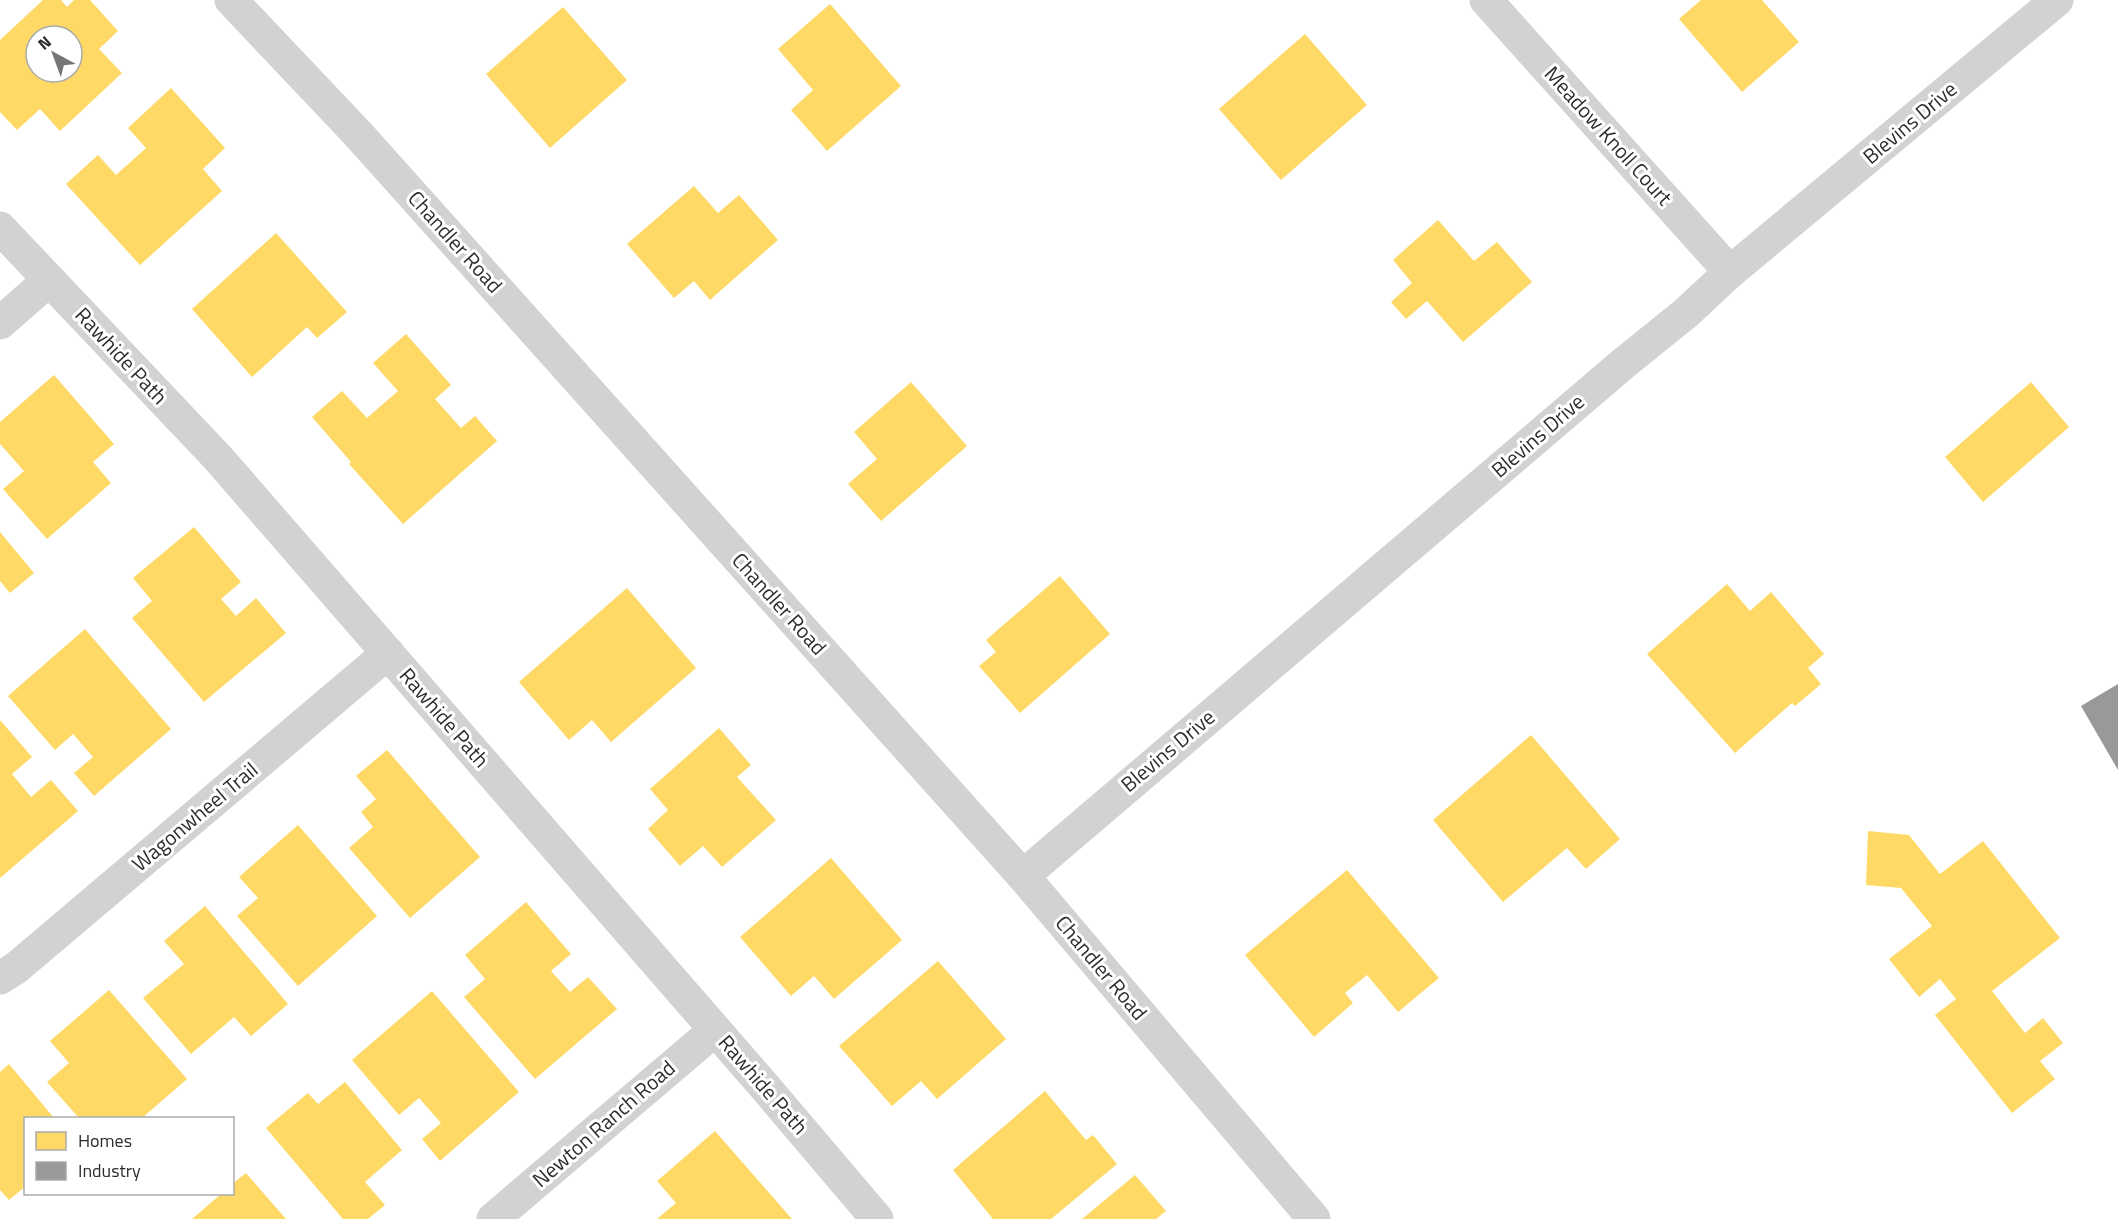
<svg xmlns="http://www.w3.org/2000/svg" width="2118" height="1219" font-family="'Titillium Web',sans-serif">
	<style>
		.homes { fill: #ffd966; fill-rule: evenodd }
		.industry { fill: #999 }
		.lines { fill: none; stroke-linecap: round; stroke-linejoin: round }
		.minor { stroke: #d2d2d2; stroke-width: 33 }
		.labels { text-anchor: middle; stroke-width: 6; stroke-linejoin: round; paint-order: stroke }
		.street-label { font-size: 21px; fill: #2d2d2d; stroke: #fff }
	</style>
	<rect width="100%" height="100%" fill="#fff"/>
	<g class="homes">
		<path d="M43 0H61L67 7 74 0H90L118 31 99 49 122 73 60 131 40 109 17 130 0 112V40ZM36 36H72V72H36Z"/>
		<polygon points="1701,0 1762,0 1799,42 1742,92 1679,19"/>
		<polygon points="830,4 901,86 827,151 791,110 813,90 778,49"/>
		<polygon points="563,7 627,80 550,148 486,74"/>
		<polygon points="1305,34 1367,105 1281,180 1219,109"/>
		<polygon points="171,88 225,148 203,169 222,191 140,265 66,184 98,155 116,175 146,148 128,128"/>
		<polygon points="694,186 718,213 739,195 778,240 710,300 694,281 674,298 627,244"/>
		<polygon points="1438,220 1474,261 1497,242 1532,282 1463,342 1427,301 1406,319 1391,302 1412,283 1393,260"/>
		<polygon points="276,233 347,312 317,338 307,327 252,377 192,309"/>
		<polygon points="406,334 451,385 435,399 461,428 475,416 497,441 403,524 349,464 351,462 312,417 342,391 367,418 398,391 373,363"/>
		<polygon points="54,375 114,444 93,462 111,483 47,539 3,489 24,471 0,444 0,422"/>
		<polygon points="911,382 967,446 881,521 848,484 877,459 854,432"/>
		<polygon points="2031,382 2069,427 1983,502 1945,457"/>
		<polygon points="194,527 241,582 221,599 236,616 256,598 286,633 204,702 132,618 152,601 133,578"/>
		<polygon points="0,532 34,573 10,593 0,581"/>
		<polygon points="1060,576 1110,634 1020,713 979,666 996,652 986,640"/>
		<polygon points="1727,584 1750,611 1771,592 1824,654 1808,668 1821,684 1795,706 1792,703 1735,753 1647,654"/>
		<polygon points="627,588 696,668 611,742 592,720 569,740 519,682"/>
		<polygon points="85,629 171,729 94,796 74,773 93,757 73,734 55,750 8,696"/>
		<polygon points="0,720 32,757 12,774 31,797 51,780 78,811 0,878"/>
		<polygon points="719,728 751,765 737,777 776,820 722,867 703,846 680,866 648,829 668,810 650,789"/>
		<polygon points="1531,735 1620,839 1586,869 1567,848 1503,902 1433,820"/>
		<polygon points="387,750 480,857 410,918 349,848 373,827 361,812 376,799 356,776"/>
		<polygon points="298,825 377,916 298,986 237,916 258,898 239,877"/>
		<polygon points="1868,831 1909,835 1940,874 1983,841 2060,938 1992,991 2025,1033 2043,1018 2063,1043 2040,1061 2055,1079 2012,1113 1935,1015 1956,999 1940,979 1919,997 1889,959 1932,926 1901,888 1866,885"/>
		<polygon points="831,858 902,940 834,999 814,976 791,996 740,937"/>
		<polygon points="1347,870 1439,978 1398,1012 1367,975 1345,993 1353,1003 1314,1037 1245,955"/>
		<polygon points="526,902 571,954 551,971 570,992 588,977 617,1009 535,1079 464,997 485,979 465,955"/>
		<polygon points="205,906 288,1004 251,1036 234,1017 191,1054 143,998 184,964 164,941"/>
		<polygon points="938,961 1006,1039 937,1099 921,1081 892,1106 839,1046"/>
		<polygon points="109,990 187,1079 142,1118 79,1118 47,1082 69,1063 50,1041"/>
		<polygon points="432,991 519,1092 440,1161 422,1139 441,1123 419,1098 399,1115 352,1060"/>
		<polygon points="9,1064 54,1118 26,1118 26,1186 9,1200 0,1190 0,1072"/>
		<polygon points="345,1082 402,1150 365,1182 385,1205 368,1219 343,1219 266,1128 308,1093 318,1104"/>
		<polygon points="1045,1091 1086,1140 1093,1135 1117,1164 1051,1219 993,1219 953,1170"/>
		<polygon points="715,1131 792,1219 657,1219 676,1203 657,1181"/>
		<polygon points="246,1173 286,1219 192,1219 221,1194 232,1194 232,1184"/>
		<polygon points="1135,1175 1166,1211 1156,1219 1082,1219"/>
	</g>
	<polygon class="industry" points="2118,684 2118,770 2081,706"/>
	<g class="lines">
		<g class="minor">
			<polyline points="231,0 358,134 1023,876 1314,1219"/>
			<polyline points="1486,0 1730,272"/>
			<polyline points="0,228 218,458 771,1094 877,1219"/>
			<polyline points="0,323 49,280"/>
			<polyline points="1023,876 1624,363 1686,313 1730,272 2057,0"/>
			<polyline points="0,978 16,968 388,653"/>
			<polyline points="493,1219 715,1030"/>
		</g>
	</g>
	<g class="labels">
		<g class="street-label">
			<text transform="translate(1910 123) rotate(-40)" y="7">Blevins Drive</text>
			<text transform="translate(1608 136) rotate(48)" y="7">Meadow Knoll Court</text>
			<text transform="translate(455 242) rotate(48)" y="7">Chandler Road</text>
			<text transform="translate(121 356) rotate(47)" y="7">Rawhide Path</text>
			<text transform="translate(1538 436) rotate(-41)" y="7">Blevins Drive</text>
			<text transform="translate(779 604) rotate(48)" y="7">Chandler Road</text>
			<text transform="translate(444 718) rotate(49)" y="7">Rawhide Path</text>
			<text transform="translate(1168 751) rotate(-40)" y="7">Blevins Drive</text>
			<text transform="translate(195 817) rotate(-40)" y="7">Wagonwheel Trail</text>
			<text transform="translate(1101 968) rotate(50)" y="7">Chandler Road</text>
			<text transform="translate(763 1085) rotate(49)" y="7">Rawhide Path</text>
			<text transform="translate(604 1124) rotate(-41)" y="7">Newton Ranch Road</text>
		</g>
	</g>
	<rect x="24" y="1117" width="210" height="78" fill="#ffffff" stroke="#ababab" stroke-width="1.5"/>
	<rect x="36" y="1132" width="30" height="18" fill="#ffd966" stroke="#ababab" stroke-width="1.5"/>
	<text x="78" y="1147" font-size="18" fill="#2d2d2d">Homes</text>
	<rect x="36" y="1162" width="30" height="18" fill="#999999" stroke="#ababab" stroke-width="1.5"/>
	<text x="78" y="1177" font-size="18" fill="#2d2d2d">Industry</text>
	<g transform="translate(54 54) rotate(319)"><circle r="28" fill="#ffffff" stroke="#ababab" stroke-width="1.5"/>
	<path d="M0-4.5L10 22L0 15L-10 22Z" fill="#767676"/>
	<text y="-9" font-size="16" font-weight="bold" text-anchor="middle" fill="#2d2d2d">N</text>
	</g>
</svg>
